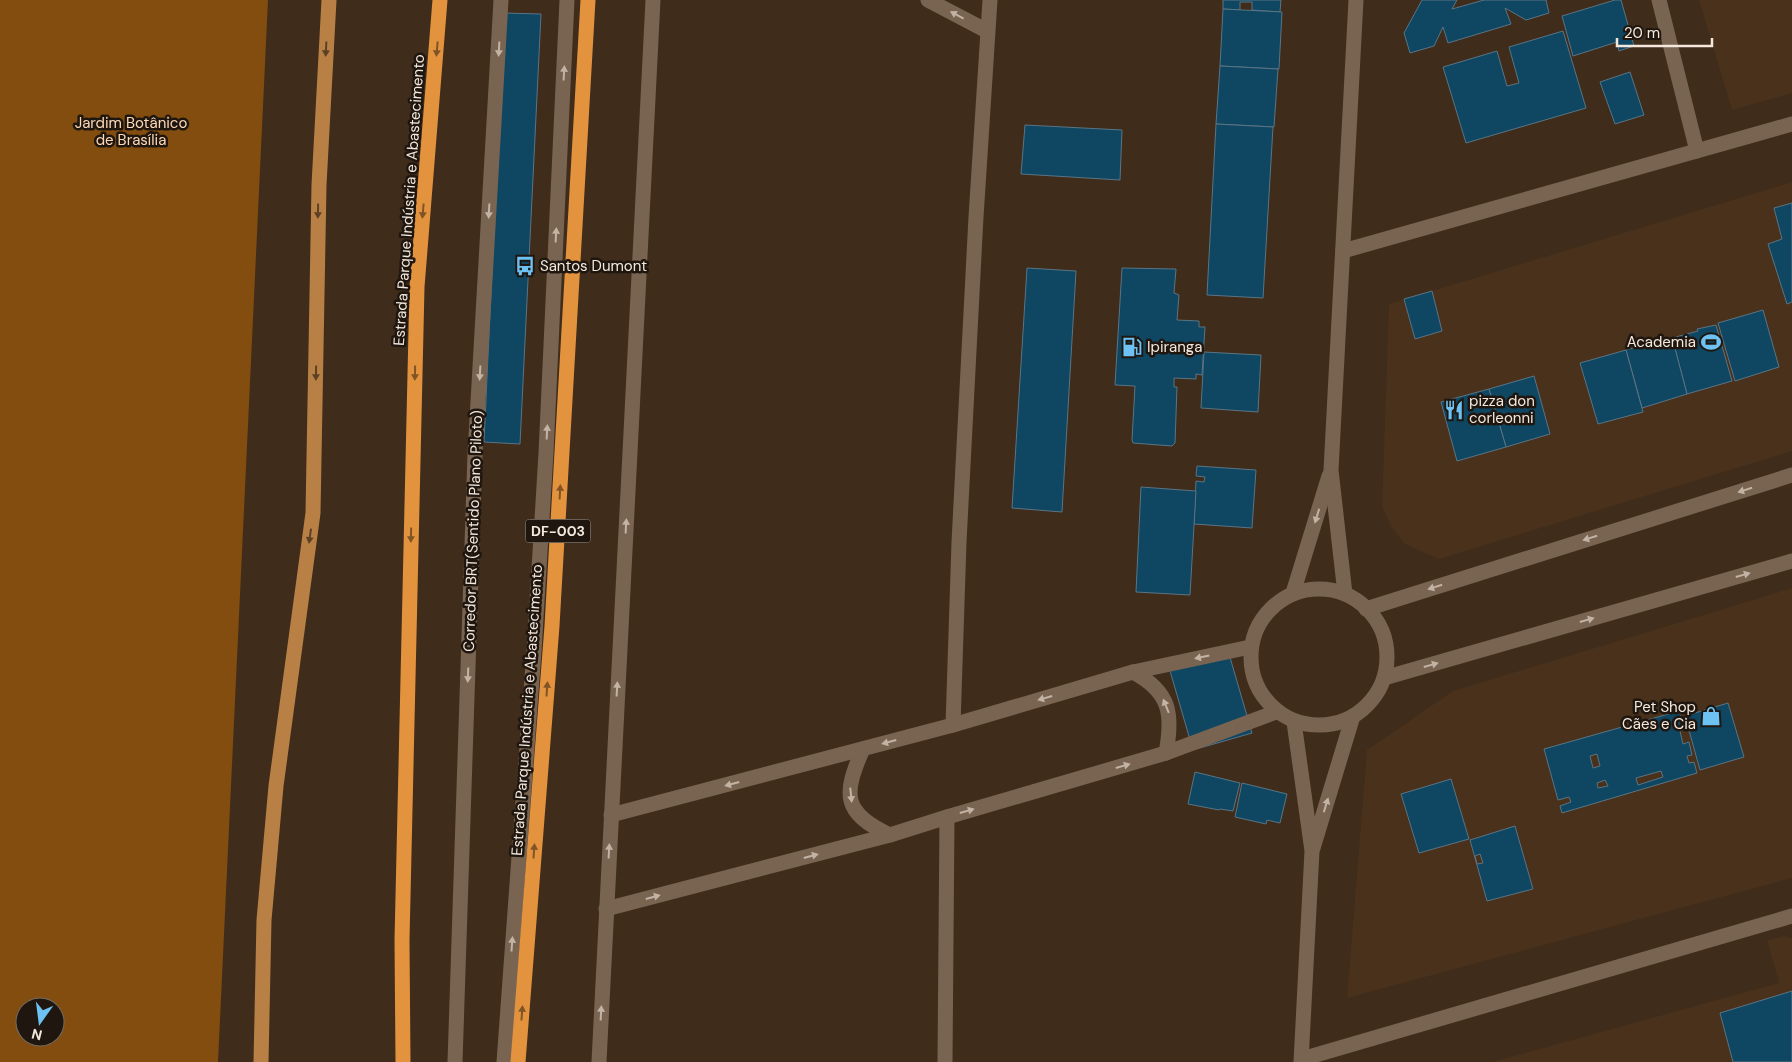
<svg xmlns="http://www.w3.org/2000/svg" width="1792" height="1062" font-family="'DM Sans',sans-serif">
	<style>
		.built { fill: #49311b }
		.green { fill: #824d0f; fill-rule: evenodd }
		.building { fill: #0f4763; stroke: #5a7484; fill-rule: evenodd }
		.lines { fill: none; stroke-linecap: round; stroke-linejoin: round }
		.minor { stroke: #796451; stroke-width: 15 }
		.major { stroke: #b98046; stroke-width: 15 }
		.highway { stroke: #e3923e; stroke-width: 15 }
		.oneway { fill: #c3b3a5 }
		.oneway2 { fill: #5d4125 }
		.oneway3 { fill: #815426 }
		.labels { text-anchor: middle; stroke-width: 5; stroke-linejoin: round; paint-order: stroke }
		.shield { fill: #1f170f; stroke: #b4a99f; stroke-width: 1 }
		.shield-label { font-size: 14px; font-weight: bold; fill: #f4e8dd }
		.park-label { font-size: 15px; fill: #fed9b8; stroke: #1f170f }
		.street-label { font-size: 15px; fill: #f4e8dd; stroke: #1f170f }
		.poi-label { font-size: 15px; fill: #f4e8dd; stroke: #1f170f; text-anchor: start }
	</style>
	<rect width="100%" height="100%" fill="#3f2c1b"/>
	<g class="built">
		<polygon points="1699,0 1792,0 1792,93 1732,110"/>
		<polygon points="1792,182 1792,451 1439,559 1405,544 1392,528 1382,507 1389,304"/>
		<polygon points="1792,588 1792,878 1347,998 1367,750 1453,691"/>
		<polygon points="1784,936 1792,938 1792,1062 1492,1062 1779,983 1767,940"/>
	</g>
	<path class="green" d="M0 0H268L218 1062H0ZM25 1007H55V1037H25Z"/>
	<g class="building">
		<polygon points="1223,0 1281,0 1280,12 1252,10 1252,2 1240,2 1240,10 1223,9"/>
		<polygon points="1422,0 1457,0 1452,9 1484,0 1546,0 1549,13 1526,20 1505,8 1511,24 1448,43 1443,27 1434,46 1410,53 1404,33"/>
		<polygon points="1615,0 1621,0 1634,46 1619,51 1617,42 1573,56 1562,16"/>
		<polygon points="1223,9 1282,12 1279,69 1220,66"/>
		<polygon points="504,13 541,14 520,444 484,442"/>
		<polygon points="1563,31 1586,108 1466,143 1443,67 1497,51 1507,86 1519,83 1509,47"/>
		<polygon points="1220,66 1278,69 1274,127 1216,124"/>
		<polygon points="1630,72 1644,115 1615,124 1600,82"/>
		<polygon points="1216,124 1273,127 1263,298 1207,295"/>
		<polygon points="1025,125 1122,130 1120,180 1021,174"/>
		<polygon points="1792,203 1792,302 1787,304 1768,244 1782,239 1774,208"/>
		<polygon points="1027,268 1076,271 1062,512 1012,508"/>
		<polygon points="1122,268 1176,269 1174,293 1179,295 1177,320 1199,321 1199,327 1205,327 1202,375 1196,374 1196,379 1174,378 1174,387 1177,387 1175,443 1172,446 1133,443 1132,440 1135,386 1115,385"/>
		<polygon points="1432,291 1442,331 1415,339 1404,299"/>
		<polygon points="1763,310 1779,367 1735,381 1718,323"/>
		<polygon points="1716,325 1732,381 1687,394 1672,338 1698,331 1697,329"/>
		<polygon points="1672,337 1687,394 1642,408 1626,350"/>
		<polygon points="1626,350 1643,412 1598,424 1580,363"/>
		<polygon points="1204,352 1261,355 1258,412 1201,408"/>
		<polygon points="1534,376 1550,434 1506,447 1489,389"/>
		<polygon points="1489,389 1506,447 1457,461 1441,402"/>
		<polygon points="1197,466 1256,470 1252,528 1194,524 1196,481 1204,482 1205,477 1196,476"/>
		<polygon points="1141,487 1196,491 1190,595 1136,592"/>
		<polygon points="1227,647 1252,733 1193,750 1168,664"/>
		<polygon points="1728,703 1744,757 1700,770 1685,716"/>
		<path d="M1679 711 1685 729 1680 731 1683 744 1689 742 1692 755 1687 756 1689 763 1694 762 1697 773 1562 813 1560 806 1571 802 1569 797 1558 800 1544 749ZM1597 754 1600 766 1593 768 1590 756ZM1661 771 1663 777 1638 785 1636 778ZM1605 780 1608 786 1598 788 1597 783Z"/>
		<polygon points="1195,772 1240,783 1233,811 1220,809 1219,810 1188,804"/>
		<polygon points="1451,779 1469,839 1419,853 1401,794"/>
		<polygon points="1242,783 1287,794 1280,823 1267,820 1266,824 1235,817"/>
		<path d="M1515 826 1533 889 1487 901 1470 840ZM1480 854 1483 863 1477 864 1475 856Z"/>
		<polygon points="1792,991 1792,1062 1733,1062 1720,1013"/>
	</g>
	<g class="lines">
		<g class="minor">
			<polyline points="928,0 987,31"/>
			<polyline points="1659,0 1697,151"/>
			<polyline points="1343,251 1792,124"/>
			<circle cx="1319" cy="657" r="68"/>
			<polyline points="1293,593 1329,476"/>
			<polyline points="1345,594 1331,470 1356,0"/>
			<polyline points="1366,609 1792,475"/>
			<path d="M1133 672C1171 692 1173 715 1166 753"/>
			<polyline points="1384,678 1792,561"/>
			<polyline points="1294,722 1312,851 1301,1062"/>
			<polyline points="953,725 959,542 976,217 990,0"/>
			<path d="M863 749C843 794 842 813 890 835"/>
			<polyline points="611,815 953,725 1133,672 1250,647"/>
			<polyline points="1313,848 1353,716"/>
			<polyline points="606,909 890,835 947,817 1166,753 1276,712"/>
			<polyline points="1302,1059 1792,916"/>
			<polyline points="455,1062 475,454 501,0"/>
			<polyline points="504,1062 534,651 546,453 567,0"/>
			<polyline points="599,1062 653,0"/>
			<polyline points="945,1062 947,817"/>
		</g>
		<polyline class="major" points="261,1062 264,920 276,786 313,513 319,185 329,0"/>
		<g class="highway">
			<polyline points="403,1062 402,940 417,287 440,0"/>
			<polyline points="518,1062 552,626 588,0"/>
		</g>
	</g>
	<defs><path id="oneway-solid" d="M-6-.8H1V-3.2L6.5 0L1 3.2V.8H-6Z" transform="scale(1.25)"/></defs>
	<g class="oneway">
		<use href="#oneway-solid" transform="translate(957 15) rotate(-152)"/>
		<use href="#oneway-solid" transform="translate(499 49) rotate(93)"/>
		<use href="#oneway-solid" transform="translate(564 73) rotate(-87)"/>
		<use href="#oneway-solid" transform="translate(489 211) rotate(93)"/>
		<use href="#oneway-solid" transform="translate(556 235) rotate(-87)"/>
		<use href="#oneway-solid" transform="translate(480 373) rotate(93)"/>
		<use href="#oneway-solid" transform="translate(547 432) rotate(-87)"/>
		<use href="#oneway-solid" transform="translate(1745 490) rotate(163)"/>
		<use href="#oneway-solid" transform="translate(1317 516) rotate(107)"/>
		<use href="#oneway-solid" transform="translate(626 526) rotate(-87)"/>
		<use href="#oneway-solid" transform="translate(1590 538) rotate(163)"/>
		<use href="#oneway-solid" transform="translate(1743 575) rotate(-16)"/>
		<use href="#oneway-solid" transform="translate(1435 587) rotate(163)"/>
		<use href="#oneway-solid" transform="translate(1587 620) rotate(-16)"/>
		<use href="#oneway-solid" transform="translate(1202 657) rotate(168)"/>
		<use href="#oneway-solid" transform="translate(1431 665) rotate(-16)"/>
		<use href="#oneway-solid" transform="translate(468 675) rotate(92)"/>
		<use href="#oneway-solid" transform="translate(617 689) rotate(-87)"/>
		<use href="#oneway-solid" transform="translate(1045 698) rotate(164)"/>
		<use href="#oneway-solid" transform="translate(1166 706) rotate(-112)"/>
		<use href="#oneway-solid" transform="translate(889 742) rotate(165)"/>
		<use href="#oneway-solid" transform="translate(1123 766) rotate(-16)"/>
		<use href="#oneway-solid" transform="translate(732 784) rotate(165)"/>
		<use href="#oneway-solid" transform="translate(851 795) rotate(84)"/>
		<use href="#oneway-solid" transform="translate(1326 805) rotate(-73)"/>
		<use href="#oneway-solid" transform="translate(967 811) rotate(-16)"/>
		<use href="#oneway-solid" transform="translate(609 851) rotate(-87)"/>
		<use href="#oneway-solid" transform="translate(811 856) rotate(-15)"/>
		<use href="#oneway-solid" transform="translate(653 897) rotate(-15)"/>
		<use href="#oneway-solid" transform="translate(512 944) rotate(-86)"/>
		<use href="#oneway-solid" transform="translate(601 1013) rotate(-87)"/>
	</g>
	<g class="oneway2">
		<use href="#oneway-solid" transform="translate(326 49) rotate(93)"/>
		<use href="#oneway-solid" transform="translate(318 211) rotate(91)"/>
		<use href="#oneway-solid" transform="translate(316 373) rotate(91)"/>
		<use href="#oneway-solid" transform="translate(310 536) rotate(98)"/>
	</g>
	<g class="oneway3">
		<use href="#oneway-solid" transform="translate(437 49) rotate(95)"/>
		<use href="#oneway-solid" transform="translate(423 211) rotate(95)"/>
		<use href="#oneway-solid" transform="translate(415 373) rotate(91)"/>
		<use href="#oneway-solid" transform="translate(560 492) rotate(-87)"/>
		<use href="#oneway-solid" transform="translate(411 535) rotate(91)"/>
		<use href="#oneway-solid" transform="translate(547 689) rotate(-86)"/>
		<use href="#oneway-solid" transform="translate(534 851) rotate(-86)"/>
		<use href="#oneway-solid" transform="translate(522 1013) rotate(-86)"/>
	</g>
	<defs>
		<symbol id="bus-bare" viewBox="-9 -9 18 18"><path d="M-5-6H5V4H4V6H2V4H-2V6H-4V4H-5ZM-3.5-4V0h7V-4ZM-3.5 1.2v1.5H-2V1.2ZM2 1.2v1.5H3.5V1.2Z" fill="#6ec2f3" stroke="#1f170f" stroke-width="2.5" paint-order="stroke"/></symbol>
		<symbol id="stadium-bare" viewBox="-9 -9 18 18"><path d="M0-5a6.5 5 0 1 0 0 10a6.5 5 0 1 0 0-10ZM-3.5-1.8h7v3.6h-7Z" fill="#6ec2f3" stroke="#1f170f" stroke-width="2.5" paint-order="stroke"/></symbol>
		<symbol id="fuel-bare" viewBox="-9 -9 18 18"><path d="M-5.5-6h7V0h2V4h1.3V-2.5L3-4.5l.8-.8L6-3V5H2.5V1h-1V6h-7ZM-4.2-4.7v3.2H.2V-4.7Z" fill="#6ec2f3" stroke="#1f170f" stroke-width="2.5" paint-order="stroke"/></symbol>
		<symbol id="restaurant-bare" viewBox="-9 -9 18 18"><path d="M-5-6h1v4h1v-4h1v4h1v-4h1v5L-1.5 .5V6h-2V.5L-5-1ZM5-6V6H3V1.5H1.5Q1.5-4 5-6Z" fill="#6ec2f3" stroke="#1f170f" stroke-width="2.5" paint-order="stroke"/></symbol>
		<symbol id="shop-bare" viewBox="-9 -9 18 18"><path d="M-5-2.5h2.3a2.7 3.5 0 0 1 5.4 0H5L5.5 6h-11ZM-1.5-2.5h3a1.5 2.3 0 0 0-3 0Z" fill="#6ec2f3" stroke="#1f170f" stroke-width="2.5" paint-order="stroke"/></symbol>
	</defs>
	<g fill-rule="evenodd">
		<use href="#bus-bare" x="511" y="252" width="28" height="28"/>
		<use href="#stadium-bare" x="1697" y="328" width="28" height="28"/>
		<use href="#fuel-bare" x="1118" y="333" width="28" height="28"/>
		<use href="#restaurant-bare" x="1440" y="396" width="28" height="28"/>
		<use href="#shop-bare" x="1697" y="702" width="28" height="28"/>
	</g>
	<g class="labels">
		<rect class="shield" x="525.5" y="519.5" width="65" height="23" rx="4"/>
		<g class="shield-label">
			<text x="558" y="536">DF-003</text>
		</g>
		<g class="park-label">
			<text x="131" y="128">Jardim Botânico<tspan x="131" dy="17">de Brasília</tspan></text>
		</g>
		<g class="street-label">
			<text transform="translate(409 200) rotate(-86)" y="5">Estrada Parque Indústria e Abastecimento</text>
			<text transform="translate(473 531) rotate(-88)" y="5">Corredor BRT(Sentido Plano Piloto)</text>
			<text transform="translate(527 710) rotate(-86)" y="5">Estrada Parque Indústria e Abastecimento</text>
		</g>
		<g class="poi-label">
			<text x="540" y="271">Santos Dumont</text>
			<text x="1696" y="347" text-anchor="end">Academia</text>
			<text x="1147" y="352">Ipiranga</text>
			<text x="1469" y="406">pizza don<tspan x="1469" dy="17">corleonni</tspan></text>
			<text x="1696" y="712" text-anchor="end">Pet Shop<tspan x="1696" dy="17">Cães e Cia</tspan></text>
		</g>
	</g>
	<g transform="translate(40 1022) rotate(194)"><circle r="24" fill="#1f170f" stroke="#746b61"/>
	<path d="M0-4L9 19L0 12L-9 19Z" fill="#6ec2f3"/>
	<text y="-8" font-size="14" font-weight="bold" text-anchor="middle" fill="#f4e8dd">N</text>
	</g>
	<path d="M1617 38v8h95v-8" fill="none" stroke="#f4e8dd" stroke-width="2.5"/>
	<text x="1624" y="38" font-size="15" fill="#f4e8dd" stroke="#1f170f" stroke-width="4" paint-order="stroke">20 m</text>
</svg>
